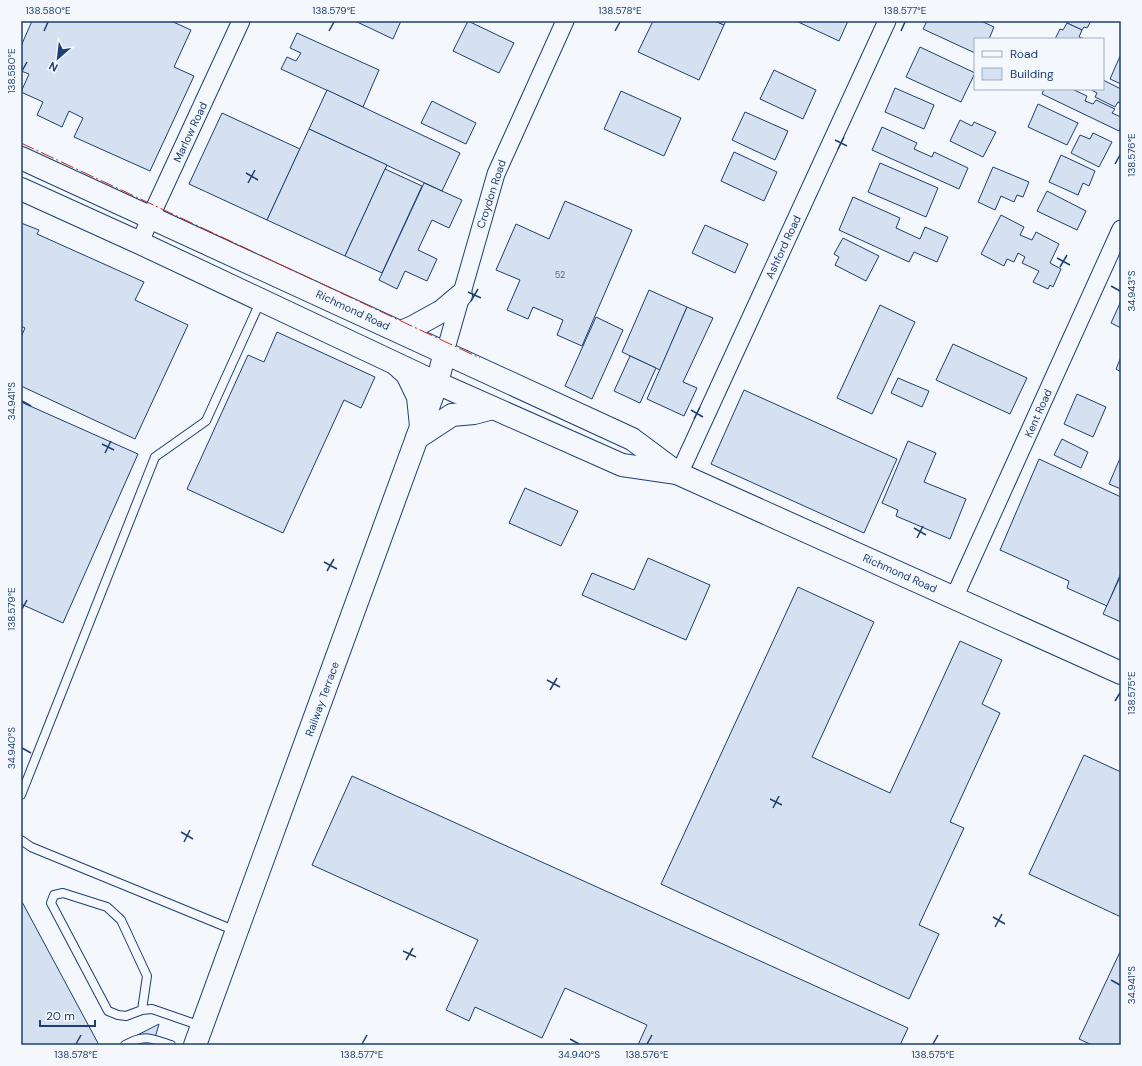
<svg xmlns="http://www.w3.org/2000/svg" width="1142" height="1066" font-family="'DM Sans',sans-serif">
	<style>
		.building { fill: #d5e0f0; stroke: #1d3f73 }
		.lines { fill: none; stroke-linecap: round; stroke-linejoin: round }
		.service-casing { stroke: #1d3f73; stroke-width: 10 }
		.minor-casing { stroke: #1d3f73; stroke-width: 19 }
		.secondary-casing { stroke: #1d3f73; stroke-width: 24 }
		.primary-casing { stroke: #1d3f73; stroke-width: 24 }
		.service { stroke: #f4f7fb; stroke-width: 8 }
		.minor { stroke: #f4f7fb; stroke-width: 17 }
		.secondary { stroke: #f4f7fb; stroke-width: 22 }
		.primary { stroke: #f4f7fb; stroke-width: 22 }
		.power { stroke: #c62828; stroke-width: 1; stroke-dasharray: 14 3 2 3; stroke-linecap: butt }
		.ticks { fill: none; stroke: #1d3f73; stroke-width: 1.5 }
		.labels { text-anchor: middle; stroke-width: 3; stroke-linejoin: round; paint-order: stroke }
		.number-label { font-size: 9px; fill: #4b6792 }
		.street-label { font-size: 11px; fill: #1d3f73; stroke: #f4f7fb }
		.neatline { fill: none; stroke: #1d3f73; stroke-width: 1.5 }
		.ticks-label { font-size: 10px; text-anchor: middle; fill: #1d3f73 }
	</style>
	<rect width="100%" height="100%" fill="#f4f7fb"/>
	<g class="building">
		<polygon points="32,21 171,21 191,30 174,67 194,76 150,171 74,137 83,118 69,111 62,127 37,115 43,102 21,92 29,74 21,71 21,46"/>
		<polygon points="355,21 401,21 393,39"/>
		<polygon points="468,21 514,43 499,73 453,51"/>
		<polygon points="653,21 715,21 724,25 699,80 638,52"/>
		<polygon points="715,21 726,21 724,25"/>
		<polygon points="796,21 848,21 839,41"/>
		<polygon points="927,21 981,21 994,27 989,39 975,39 975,53 923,29"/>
		<polygon points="1067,21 1091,21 1087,28 1084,27 1082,30 1067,23"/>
		<polygon points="1067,23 1082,30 1079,37 1085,39 1055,39 1060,29 1063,30"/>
		<polygon points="297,33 379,70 363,107 281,69 287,57 296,61 301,53 290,48"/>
		<polygon points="920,47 975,73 961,102 906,77"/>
		<polygon points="1121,54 1121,84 1110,79"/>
		<polygon points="774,70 816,90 803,119 760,99"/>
		<polygon points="1103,80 1121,89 1121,103 1118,102 1115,107 1095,97 1097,93 1090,89 1103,89"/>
		<polygon points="895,88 934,105 924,129 885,112"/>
		<polygon points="1044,89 1072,89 1087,96 1085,101 1093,104 1096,100 1115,109 1112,113 1121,117 1121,126 1119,131 1042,94"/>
		<polygon points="327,90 460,153 442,191 309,129"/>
		<polygon points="621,91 681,118 664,156 604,129"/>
		<polygon points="432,101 476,123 466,144 421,123"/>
		<polygon points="1038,104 1078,123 1067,145 1028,127"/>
		<polygon points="745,112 788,131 775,160 732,140"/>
		<polygon points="222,113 300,149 267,220 189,184"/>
		<polygon points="960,120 972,126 974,122 996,132 983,157 950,141"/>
		<polygon points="882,127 917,143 914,149 932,157 934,152 968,168 959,189 872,150"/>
		<polygon points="309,129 387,165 345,256 267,220"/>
		<polygon points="1093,133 1112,142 1099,167 1071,153 1080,135 1090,139"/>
		<polygon points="734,152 777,172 764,201 721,181"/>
		<polygon points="1061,155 1095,171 1089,186 1083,183 1078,195 1049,182"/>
		<polygon points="880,163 938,188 926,217 868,192"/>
		<polygon points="993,167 1029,182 1023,197 1017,195 1014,202 1001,196 995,210 978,202"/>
		<polygon points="385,169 422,186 382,273 345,256"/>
		<polygon points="424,183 462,200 449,228 432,220 418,250 437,259 427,281 405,271 397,289 379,280"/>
		<polygon points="1047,191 1086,211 1077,230 1037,211"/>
		<polygon points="853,197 900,218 896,228 920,239 925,227 948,237 937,262 914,252 909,262 839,230"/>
		<polygon points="565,201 632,230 582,346 557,335 563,320 533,307 528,319 507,310 520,280 496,270 516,224 549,239"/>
		<polygon points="1001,215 1024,227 1020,235 1032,240 1036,232 1059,244 1050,263 1061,269 1053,287 1050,285 1048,289 1033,282 1039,271 1022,263 1025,257 1018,253 1014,262 1007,259 1004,266 981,254"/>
		<polygon points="21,223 39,230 37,234 144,282 135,300 188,325 135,439 21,386 21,337 25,328 21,326"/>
		<polygon points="705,225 748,244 735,273 692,253"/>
		<polygon points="843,238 879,256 866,281 835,265 839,257 834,254"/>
		<polygon points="649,290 687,307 660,370 622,352"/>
		<polygon points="1121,301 1121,328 1111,323"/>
		<polygon points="880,305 915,322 872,414 837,398"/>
		<polygon points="687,307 713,318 683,382 697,388 684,416 647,399"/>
		<polygon points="596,317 623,330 592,399 565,386"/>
		<polygon points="277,332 375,377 361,408 344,400 283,533 187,489 248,355 264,362"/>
		<polygon points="953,344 1027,378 1010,414 936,380"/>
		<polygon points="630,356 656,368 640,403 614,391"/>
		<polygon points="1121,357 1121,372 1116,369"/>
		<polygon points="898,378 929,391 922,407 891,393"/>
		<polygon points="744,390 897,459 864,533 711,464"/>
		<polygon points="1077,394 1106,407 1093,437 1064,424"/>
		<polygon points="21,402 138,454 63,623 21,604"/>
		<polygon points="1062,439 1088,452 1081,468 1054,455"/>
		<polygon points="908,441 936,453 924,482 966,499 950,539 896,516 898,510 882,503"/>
		<polygon points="1121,456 1121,489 1109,484"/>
		<polygon points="1039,459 1121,497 1121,573 1107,606 1067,588 1069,581 1000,550"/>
		<polygon points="525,488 578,511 561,546 509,523"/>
		<polygon points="648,558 710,585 686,640 582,595 592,573 634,590"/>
		<polygon points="1121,575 1121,622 1103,614"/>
		<polygon points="798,587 874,622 812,757 890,793 960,641 1002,660 982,704 1000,713 950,822 964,828 919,925 939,934 909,999 661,884"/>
		<polygon points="1084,755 1121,772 1121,917 1029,874"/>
		<polygon points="352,776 908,1028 900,1045 638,1045 647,1025 565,988 542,1038 475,1007 469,1021 446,1010 478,940 312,865"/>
		<polygon points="21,900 99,1045 21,1045"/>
		<polygon points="1120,952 1121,953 1121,1045 1092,1045 1079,1039"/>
		<polygon points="159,1024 153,1045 118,1045"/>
	</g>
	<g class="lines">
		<defs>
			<g id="service">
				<polyline points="21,795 155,457 206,421 261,300"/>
				<polyline points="21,840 31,847 236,931"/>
				<polyline points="142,1010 147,976 121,920 107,907 63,893 54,895 51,903 108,1011 118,1015 126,1016 142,1010 152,1009 201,1026"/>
				<path d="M125 1045C144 1034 151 1038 171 1045"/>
			</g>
			<g id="minor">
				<polyline points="140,243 150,218 241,21"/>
				<polyline points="445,352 496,174 565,21"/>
				<polyline points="679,474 887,21"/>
				<polyline points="954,598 1121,229"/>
			</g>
			<polyline id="secondary" points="195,1045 437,383 445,352"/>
			<g id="primary">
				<polyline points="21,158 632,439 679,474 1121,673"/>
				<polyline points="21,189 140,243 437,383 622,465 677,473"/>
				<polyline points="401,332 413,327 442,311 461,295"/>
				<polyline points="397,365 407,374 418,397 421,426"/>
				<polyline points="417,438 452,415 474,413 493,408"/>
			</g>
		</defs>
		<use href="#service" class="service-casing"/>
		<use href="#minor" class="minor-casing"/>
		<use href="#secondary" class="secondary-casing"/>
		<use href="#primary" class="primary-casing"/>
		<use href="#service" class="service"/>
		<use href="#minor" class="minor"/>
		<use href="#secondary" class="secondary"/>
		<use href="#primary" class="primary"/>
		<polyline class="power" points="21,143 480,358"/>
	</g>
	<path class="ticks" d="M44 31 48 22M329 31 334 22M615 31 620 22M901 31 905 22M22 71 27 62M835 140 847 146M838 149 844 137M1115 164 1120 155M246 173 258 180M248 183 255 170M1057 258 1070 265M1060 267 1067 255M1111 286 1120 291M468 292 481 298M471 301 478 289M22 401 31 406M691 410 703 417M694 419 700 407M102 444 114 450M105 453 111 441M914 528 926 535M917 538 923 526M324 562 337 569M327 571 334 559M22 609 27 600M547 680 560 687M550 690 557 678M1115 701 1120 693M22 748 31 753M770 799 782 805M773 808 779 796M181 832 193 839M184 842 190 830M993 917 1005 924M995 927 1002 914M403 951 416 957M406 960 413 948M1111 980 1120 985M570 1039 579 1044M76 1044 81 1035M362 1044 367 1035M647 1044 652 1035M933 1044 938 1035"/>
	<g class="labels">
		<g class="number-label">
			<text x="560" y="278">52</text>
		</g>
		<g class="street-label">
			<text transform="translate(190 132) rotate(-65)" y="4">Marlow Road</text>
			<text transform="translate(491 194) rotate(-72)" y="4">Croydon Road</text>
			<text transform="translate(783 247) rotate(-65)" y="4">Ashford Road</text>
			<text transform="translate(353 310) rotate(25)" y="4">Richmond Road</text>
			<text transform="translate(1038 413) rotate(-66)" y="4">Kent Road</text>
			<text transform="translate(900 573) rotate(24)" y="4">Richmond Road</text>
			<text transform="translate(322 699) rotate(-70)" y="4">Railway Terrace</text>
		</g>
	</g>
	<rect width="1142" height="1066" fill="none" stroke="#f4f7fb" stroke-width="44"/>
	<rect x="974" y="38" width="130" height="52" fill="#f4f7fb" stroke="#9eadc5"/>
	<rect x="982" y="51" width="20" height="6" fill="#f4f7fb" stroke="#9eadc5"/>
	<text x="1010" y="58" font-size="12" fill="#1d3f73">Road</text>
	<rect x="982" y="68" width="20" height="12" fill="#d5e0f0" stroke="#9eadc5"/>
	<text x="1010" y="78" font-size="12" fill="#1d3f73">Building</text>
	<g transform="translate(58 58) rotate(208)" stroke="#f4f7fb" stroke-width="3" paint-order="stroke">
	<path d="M0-3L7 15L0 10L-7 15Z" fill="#1d3f73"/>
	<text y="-6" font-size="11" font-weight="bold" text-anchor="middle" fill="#1d3f73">N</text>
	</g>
	<path d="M40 1020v6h55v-6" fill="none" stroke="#1d3f73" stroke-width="2"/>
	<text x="46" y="1020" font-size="12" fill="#1d3f73" stroke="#f4f7fb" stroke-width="3" paint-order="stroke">20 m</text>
	<rect x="22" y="22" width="1098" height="1022" class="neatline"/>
	<g class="ticks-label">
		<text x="48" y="14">138.580°E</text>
		<text x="334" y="14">138.579°E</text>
		<text x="620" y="14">138.578°E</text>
		<text x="905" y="14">138.577°E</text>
		<text transform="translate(11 71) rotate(-90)" y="4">138.580°E</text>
		<text transform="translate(1131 155) rotate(-90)" y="4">138.576°E</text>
		<text transform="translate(1131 291) rotate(-90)" y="4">34.943°S</text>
		<text transform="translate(11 401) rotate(-90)" y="4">34.941°S</text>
		<text transform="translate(11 609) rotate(-90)" y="4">138.579°E</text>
		<text transform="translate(1131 693) rotate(-90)" y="4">138.575°E</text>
		<text transform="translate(11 748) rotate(-90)" y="4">34.940°S</text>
		<text transform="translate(1131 985) rotate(-90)" y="4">34.941°S</text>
		<text x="76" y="1058">138.578°E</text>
		<text x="362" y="1058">138.577°E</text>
		<text x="579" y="1058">34.940°S</text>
		<text x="647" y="1058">138.576°E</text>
		<text x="933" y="1058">138.575°E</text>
	</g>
</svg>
